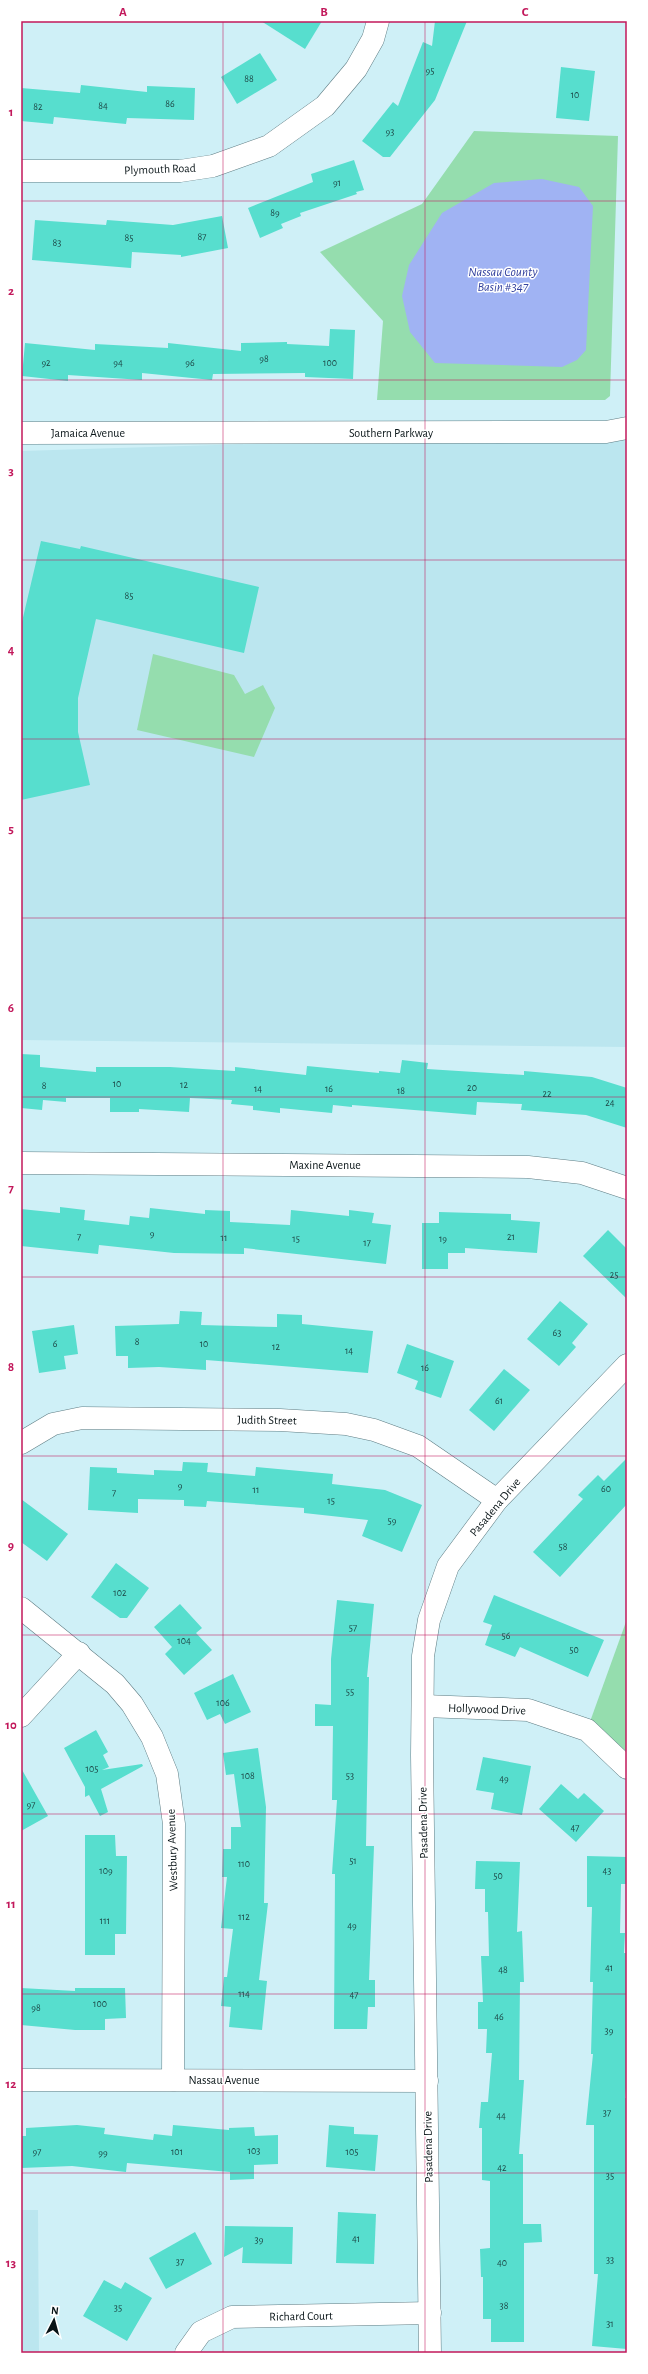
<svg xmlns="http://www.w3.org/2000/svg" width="648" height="2374" font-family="'Alegreya Sans',sans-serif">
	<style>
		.built { fill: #bbe6ef }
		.green { fill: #95ddae }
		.water { fill: #a0b3f3 }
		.building { fill: #57dece }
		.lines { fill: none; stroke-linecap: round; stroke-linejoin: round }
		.minor-casing { stroke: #5f7d84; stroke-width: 23 }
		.minor { stroke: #fff; stroke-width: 22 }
		.grid { fill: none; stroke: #c2185b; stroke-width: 1; stroke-opacity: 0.55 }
		.labels { text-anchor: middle; stroke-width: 3; stroke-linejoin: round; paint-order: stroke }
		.number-label { font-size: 10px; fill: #1c4645 }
		.street-label { font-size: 12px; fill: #091417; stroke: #fff }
		.water-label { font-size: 13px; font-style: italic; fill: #35439f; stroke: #fff }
		.neatline { fill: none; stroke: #c2185b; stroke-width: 1.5 }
		.grid-label { font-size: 13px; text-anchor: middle; font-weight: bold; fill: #c2185b }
	</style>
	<rect width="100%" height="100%" fill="#cff0f7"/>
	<g class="built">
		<polygon points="627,432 627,1047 21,1040 21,451"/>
		<polygon points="21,2210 38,2210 39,2353 21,2353"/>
	</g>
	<g class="green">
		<polygon points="474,131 618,136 610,396 605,400 377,400 383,321 320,252 422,204"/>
		<polygon points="153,654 234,675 245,694 263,685 275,708 254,757 137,730"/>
		<polygon points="627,1619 627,1770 587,1730"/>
	</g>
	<polygon class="water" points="542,179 579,187 593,206 586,350 577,360 562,367 435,363 410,332 402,296 409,265 442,213 494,183"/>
	<g class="building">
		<polygon points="261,21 322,21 305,49"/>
		<polygon points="435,21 467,21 435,100 390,157 383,157 362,141 393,102 398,106 423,42 432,46"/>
		<polygon points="260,53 277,80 237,104 221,77"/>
		<polygon points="561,67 595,71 589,121 556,118"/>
		<polygon points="81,85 147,92 147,86 195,88 194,120 127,118 126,124 54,117 53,124 21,121 21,88 80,93"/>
		<polygon points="354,160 364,190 356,192 357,194 300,213 301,216 281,224 283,228 260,238 248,208 313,182 311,174"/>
		<polygon points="222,216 228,248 181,257 181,255 132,252 131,268 32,260 35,220 106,225 107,220 173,225"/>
		<polygon points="330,329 355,330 353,379 305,377 305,373 213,374 212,380 142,373 142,380 68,375 68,381 22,376 25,343 95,350 95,344 168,348 168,343 241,351 241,343 287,342 287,344 329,346"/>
		<polygon points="41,541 80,549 81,546 259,587 244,653 96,619 78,698 78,732 90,785 21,800 21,626"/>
		<polygon points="21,1054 40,1055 40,1067 96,1072 96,1067 170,1067 235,1071 235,1067 306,1075 307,1066 379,1073 379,1071 400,1073 402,1060 428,1063 427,1069 524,1075 524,1071 592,1077 627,1088 627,1128 586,1115 521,1110 522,1104 477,1102 476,1115 352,1105 352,1107 333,1105 332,1113 280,1108 280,1113 253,1110 253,1106 231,1104 232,1100 190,1098 189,1112 139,1109 139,1112 110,1112 110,1098 66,1098 66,1102 43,1100 42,1110 21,1108"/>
		<polygon points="60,1207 85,1210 84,1220 129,1225 130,1216 149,1218 150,1208 205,1214 205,1210 230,1211 230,1222 290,1225 291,1210 349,1216 349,1210 374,1213 372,1223 391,1225 386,1264 244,1248 244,1254 174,1253 99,1245 98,1254 21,1246 21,1209 60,1213"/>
		<polygon points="439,1212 511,1214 511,1220 540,1222 537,1253 465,1248 465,1253 448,1253 448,1269 422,1269 422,1223 439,1223"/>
		<polygon points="608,1230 627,1249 627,1299 583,1256"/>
		<polygon points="560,1301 588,1324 572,1343 576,1347 559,1366 527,1339"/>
		<polygon points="180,1311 202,1312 201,1325 277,1327 277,1314 302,1315 302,1324 373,1331 368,1373 206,1360 206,1370 159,1367 128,1368 128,1356 116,1356 115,1326 179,1324"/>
		<polygon points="74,1325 78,1354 64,1356 66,1369 39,1373 32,1331"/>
		<polygon points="407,1344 454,1361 441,1398 415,1389 418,1381 397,1373"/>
		<polygon points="504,1369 530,1390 494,1431 469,1410"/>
		<polygon points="627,1458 627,1504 560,1577 533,1552 583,1499 578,1495 598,1475 604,1481"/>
		<polygon points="183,1462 208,1463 207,1472 255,1476 256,1467 333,1474 332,1484 385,1490 422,1505 402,1552 362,1536 368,1520 304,1513 304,1508 207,1501 206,1507 184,1506 184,1500 138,1499 138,1513 88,1510 90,1467 117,1468 117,1473 154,1475 154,1470 182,1471"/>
		<polygon points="21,1499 68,1534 47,1561 21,1542"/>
		<polygon points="116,1563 149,1588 127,1618 120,1618 91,1597"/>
		<polygon points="494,1595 604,1640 588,1677 520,1647 515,1657 485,1645 492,1625 483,1622"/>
		<polygon points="337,1600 374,1604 367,1677 369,1677 366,1846 374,1846 369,1980 375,1980 375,2007 368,2007 367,2029 334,2029 335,1874 332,1874 337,1800 332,1800 333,1726 315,1726 315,1704 331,1705 331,1659"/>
		<polygon points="180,1604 202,1628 196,1633 212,1650 184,1675 165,1654 172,1647 154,1627"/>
		<polygon points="233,1674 251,1712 225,1724 220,1714 207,1720 194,1693"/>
		<polygon points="96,1730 108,1752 103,1755 109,1767 102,1770 142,1764 143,1766 101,1789 108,1812 100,1816 89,1795 85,1797 85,1787 64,1748"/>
		<polygon points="258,1748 266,1807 264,1903 268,1903 259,1980 267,1981 262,2030 229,2027 231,2007 221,2006 224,1977 227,1977 233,1929 221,1928 227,1877 222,1877 223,1849 231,1849 231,1827 241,1827 234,1774 226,1775 223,1753"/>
		<polygon points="483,1757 531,1766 522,1815 491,1809 494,1793 476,1790"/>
		<polygon points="21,1768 48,1816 21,1831"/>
		<polygon points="561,1784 578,1799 584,1793 604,1811 576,1842 539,1809"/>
		<polygon points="85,1835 115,1835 116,1856 127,1856 126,1934 115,1934 115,1955 85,1955"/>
		<polygon points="587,1856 627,1857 627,1884 621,1884 620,1933 625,1933 624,1953 627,1953 627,2077 625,2098 627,2098 627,2349 592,2346 598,2274 594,2274 594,2125 586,2125 593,2054 591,2054 593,1982 590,1982 592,1907 587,1907"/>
		<polygon points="476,1861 520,1862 517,1932 522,1931 524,1982 520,1982 519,2080 524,2080 519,2154 523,2154 523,2224 541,2224 542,2242 524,2243 524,2342 491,2342 491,2319 483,2319 483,2277 481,2277 480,2249 490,2248 490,2181 482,2180 482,2128 479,2128 481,2102 488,2102 492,2053 486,2053 487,2029 478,2029 478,2002 483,2002 481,1956 489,1956 488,1912 485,1912 485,1889 475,1889"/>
		<polygon points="21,1988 75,1991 75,1988 125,1988 126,2018 105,2019 105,2030 75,2030 21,2025"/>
		<polygon points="77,2125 105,2128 104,2134 153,2140 154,2134 172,2136 173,2125 229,2130 229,2128 254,2127 255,2136 278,2135 278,2164 254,2165 254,2179 230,2180 230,2172 127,2163 126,2172 72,2166 21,2168 21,2136 26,2136 26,2128"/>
		<polygon points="329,2125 354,2127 354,2134 378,2135 375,2171 326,2167"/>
		<polygon points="338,2212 376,2214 374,2264 336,2263"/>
		<polygon points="225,2226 293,2227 292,2264 242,2263 243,2247 224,2257"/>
		<polygon points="195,2232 212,2264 166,2289 149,2258"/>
		<polygon points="104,2280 121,2289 125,2282 152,2298 127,2341 83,2316"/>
	</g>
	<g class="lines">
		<defs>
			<g id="minor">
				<polyline points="21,171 180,171 213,166 269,146 325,106 356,69 373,39 378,21"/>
				<polyline points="21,433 569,432 606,432 627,428"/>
				<polyline points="21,1163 528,1167 582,1173 627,1188"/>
				<polyline points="21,1443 53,1424 82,1418 280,1420 346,1424 374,1430 418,1446 497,1500"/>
				<polyline points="21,1608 115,1684 132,1704 152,1737 167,1774 174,1824 173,2080"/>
				<polyline points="424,1706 528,1710 587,1730 627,1768"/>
				<polyline points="21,1716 79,1653"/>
				<polyline points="21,2080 427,2081"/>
				<polyline points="186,2353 201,2332 232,2317 430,2313"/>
				<polyline points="430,2353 422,1755 423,1656 429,1620 448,1566 497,1500 627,1365"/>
			</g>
		</defs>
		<use href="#minor" class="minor-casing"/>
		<use href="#minor" class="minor"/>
	</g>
	<path class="grid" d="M223 21V2353M425 21V2353M21 201H627M21 380H627M21 560H627M21 739H627M21 918H627M21 1097H627M21 1277H627M21 1456H627M21 1635H627M21 1814H627M21 1994H627M21 2173H627"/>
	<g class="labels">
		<g class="number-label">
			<text x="430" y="74">95</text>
			<text x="249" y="82">88</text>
			<text x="575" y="98">10</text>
			<text x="170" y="107">86</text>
			<text x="103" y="109">84</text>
			<text x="38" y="110">82</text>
			<text x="390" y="135">93</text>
			<text x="337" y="186">91</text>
			<text x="275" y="216">89</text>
			<text x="202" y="240">87</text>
			<text x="129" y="241">85</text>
			<text x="57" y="246">83</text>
			<text x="264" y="362">98</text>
			<text x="46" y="366">92</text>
			<text x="118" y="366">94</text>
			<text x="190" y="366">96</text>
			<text x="330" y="366">100</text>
			<text x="129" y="599">85</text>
			<text x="117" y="1087">10</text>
			<text x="184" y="1088">12</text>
			<text x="44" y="1089">8</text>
			<text x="472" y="1091">20</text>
			<text x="258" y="1092">14</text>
			<text x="329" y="1092">16</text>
			<text x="401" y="1094">18</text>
			<text x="547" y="1097">22</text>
			<text x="610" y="1106">24</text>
			<text x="152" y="1237">9</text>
			<text x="79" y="1240">7</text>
			<text x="511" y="1240">21</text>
			<text x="224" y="1241">11</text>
			<text x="296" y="1242">15</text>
			<text x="443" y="1242">19</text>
			<text x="367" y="1246">17</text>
			<text x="614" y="1278">25</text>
			<text x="557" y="1336">63</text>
			<text x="137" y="1345">8</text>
			<text x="55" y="1347">6</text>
			<text x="204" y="1347">10</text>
			<text x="276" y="1350">12</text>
			<text x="349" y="1354">14</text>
			<text x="425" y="1371">16</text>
			<text x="499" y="1404">61</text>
			<text x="180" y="1489">9</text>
			<text x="606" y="1492">60</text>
			<text x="256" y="1493">11</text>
			<text x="114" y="1496">7</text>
			<text x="331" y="1504">15</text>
			<text x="392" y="1524">59</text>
			<text x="563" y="1550">58</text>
			<text x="120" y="1596">102</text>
			<text x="353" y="1631">57</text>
			<text x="506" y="1639">56</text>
			<text x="184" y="1644">104</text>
			<text x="574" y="1653">50</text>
			<text x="350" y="1695">55</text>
			<text x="223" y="1706">106</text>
			<text x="92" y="1772">105</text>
			<text x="248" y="1779">108</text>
			<text x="350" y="1779">53</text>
			<text x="504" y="1782">49</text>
			<text x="31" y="1808">97</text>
			<text x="575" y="1831">47</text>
			<text x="353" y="1864">51</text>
			<text x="244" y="1867">110</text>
			<text x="106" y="1874">109</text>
			<text x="607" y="1874">43</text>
			<text x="498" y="1879">50</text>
			<text x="244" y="1920">112</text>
			<text x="105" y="1924">111</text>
			<text x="352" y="1929">49</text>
			<text x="609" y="1971">41</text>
			<text x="503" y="1973">48</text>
			<text x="244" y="1997">114</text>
			<text x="354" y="1998">47</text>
			<text x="100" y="2007">100</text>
			<text x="36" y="2011">98</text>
			<text x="499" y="2020">46</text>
			<text x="609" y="2034">39</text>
			<text x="607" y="2116">37</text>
			<text x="501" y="2119">44</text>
			<text x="254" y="2154">103</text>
			<text x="37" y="2155">97</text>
			<text x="177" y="2155">101</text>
			<text x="352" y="2155">105</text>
			<text x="103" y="2156">99</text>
			<text x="502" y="2171">42</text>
			<text x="610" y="2179">35</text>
			<text x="356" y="2242">41</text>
			<text x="259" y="2243">39</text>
			<text x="610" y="2263">33</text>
			<text x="180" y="2265">37</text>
			<text x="502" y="2266">40</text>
			<text x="504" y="2309">38</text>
			<text x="118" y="2311">35</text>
			<text x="610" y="2327">31</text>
		</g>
		<g class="street-label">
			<text transform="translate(160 169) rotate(-2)" y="4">Plymouth Road</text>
			<text x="88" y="437">Jamaica Avenue</text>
			<text x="391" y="437">Southern Parkway</text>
			<text x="325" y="1169">Maxine Avenue</text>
			<text transform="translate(267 1420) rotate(1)" y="4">Judith Street</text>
			<text transform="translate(495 1507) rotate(-50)" y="4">Pasadena Drive</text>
			<text transform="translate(487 1709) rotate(2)" y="4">Hollywood Drive</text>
			<text transform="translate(423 1823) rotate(-91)" y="4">Pasadena Drive</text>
			<text transform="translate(172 1850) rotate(-92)" y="4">Westbury Avenue</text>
			<text x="224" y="2084">Nassau Avenue</text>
			<text transform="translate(428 2147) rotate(-91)" y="4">Pasadena Drive</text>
			<text transform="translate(301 2316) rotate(-1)" y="4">Richard Court</text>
		</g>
		<g class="water-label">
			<text x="503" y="276">Nassau County<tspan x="503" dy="15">Basin #347</tspan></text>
		</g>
	</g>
	<rect width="648" height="2374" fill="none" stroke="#ffffff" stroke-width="44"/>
	<g transform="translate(54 2320) rotate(6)" stroke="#ffffff" stroke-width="3" paint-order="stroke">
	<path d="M0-3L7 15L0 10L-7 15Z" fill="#091417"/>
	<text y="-6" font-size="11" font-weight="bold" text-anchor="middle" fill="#091417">N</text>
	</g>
	<rect x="22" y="22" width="604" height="2330" class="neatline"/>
	<g class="grid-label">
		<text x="123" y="16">A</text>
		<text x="324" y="16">B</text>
		<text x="525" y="16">C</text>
		<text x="11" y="116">1</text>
		<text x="11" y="295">2</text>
		<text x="11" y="475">3</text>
		<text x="11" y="654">4</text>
		<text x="11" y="833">5</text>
		<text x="11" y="1012">6</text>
		<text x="11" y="1192">7</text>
		<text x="11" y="1371">8</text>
		<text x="11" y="1550">9</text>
		<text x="11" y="1729">10</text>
		<text x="11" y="1908">11</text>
		<text x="11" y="2088">12</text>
		<text x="11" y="2267">13</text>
	</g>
</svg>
